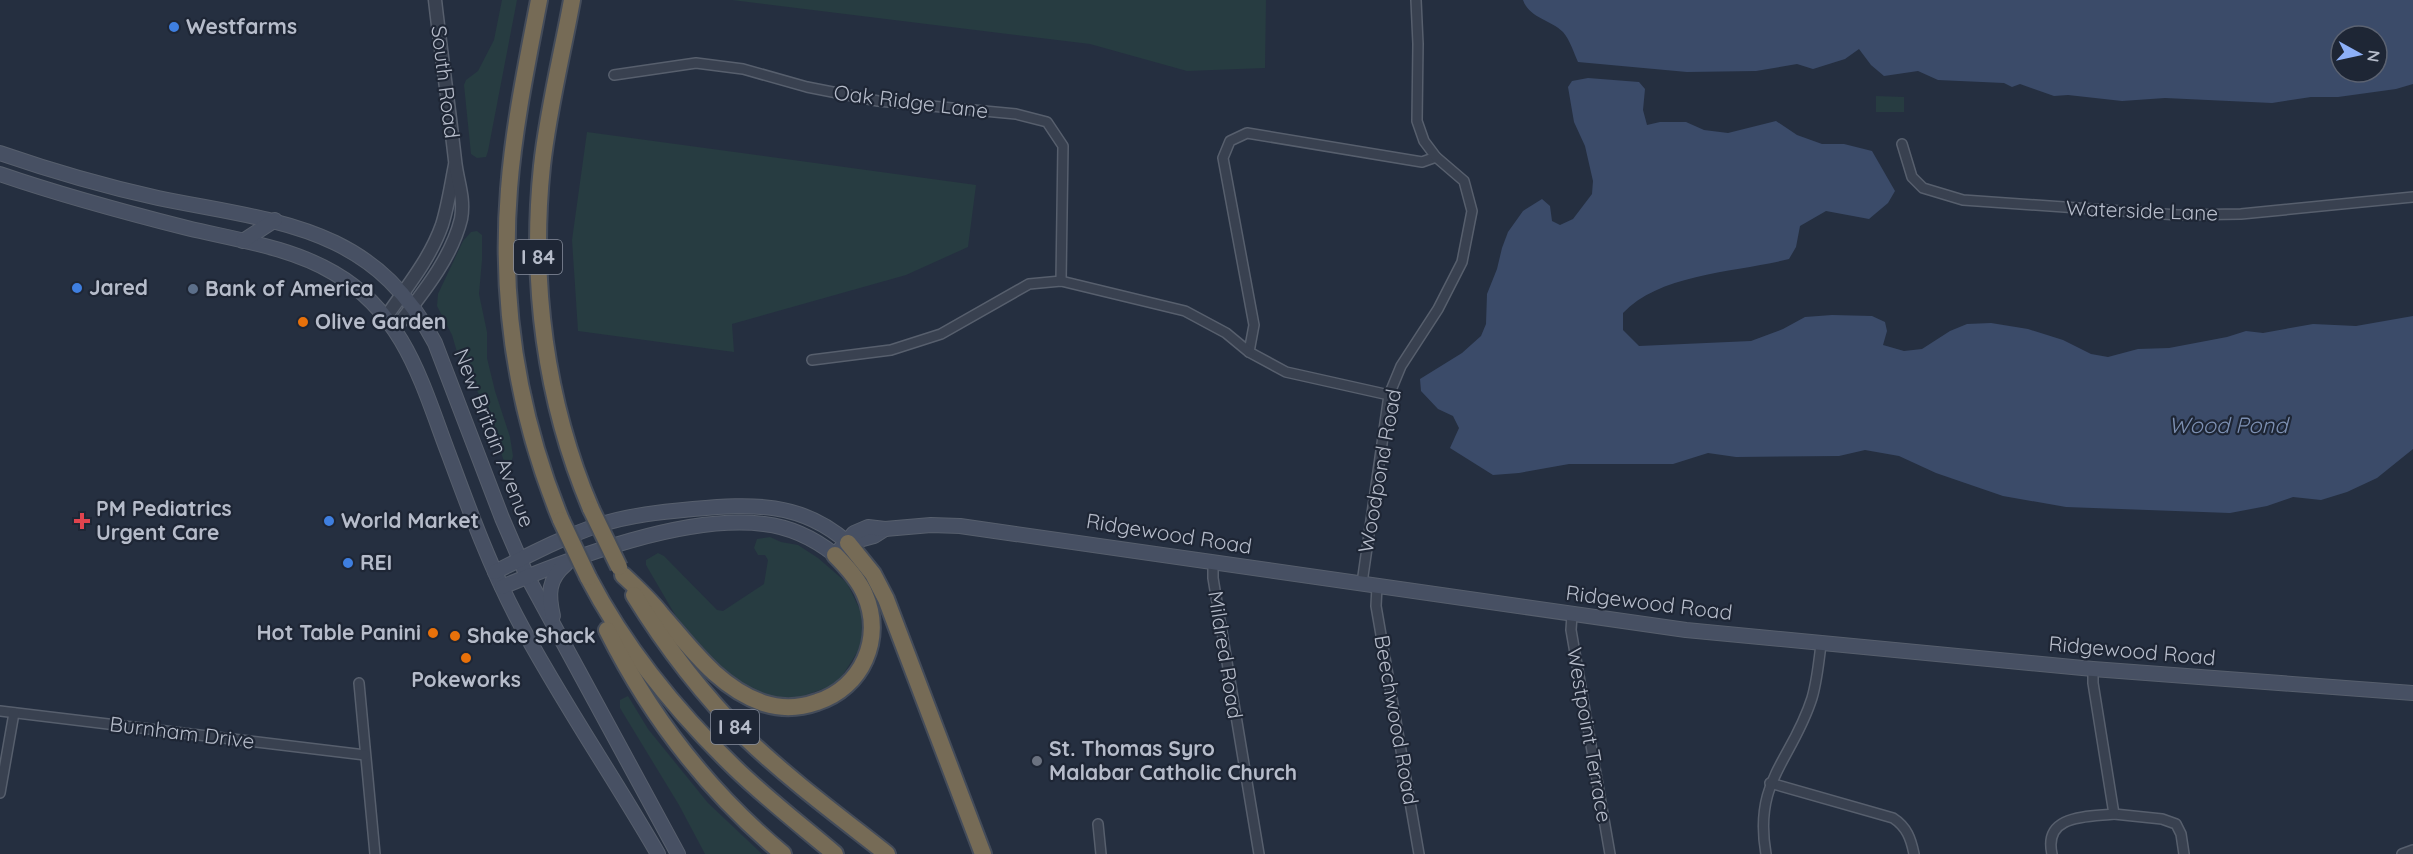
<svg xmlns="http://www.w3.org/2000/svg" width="2413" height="854" font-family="Quicksand,sans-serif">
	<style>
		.green { fill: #273c41 }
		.water { fill: #3b4b69; fill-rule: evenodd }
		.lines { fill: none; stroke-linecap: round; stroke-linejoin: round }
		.minor-casing { stroke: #575f6d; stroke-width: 12 }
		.tertiary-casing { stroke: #575f6d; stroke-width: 15 }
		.secondary-casing { stroke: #575f6d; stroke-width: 16 }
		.motorway-casing { stroke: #444c5a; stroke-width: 20 }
		.minor { stroke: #394150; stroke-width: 9 }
		.tertiary { stroke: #394150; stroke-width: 12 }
		.secondary { stroke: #475063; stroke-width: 14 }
		.motorway { stroke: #766b56; stroke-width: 16 }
		.motorway-bridge-casing { stroke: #444c5a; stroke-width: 20; stroke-linecap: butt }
		.motorway-bridge { stroke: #766b56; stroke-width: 16 }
		.shop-dot { fill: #3f7fe0; stroke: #1e2635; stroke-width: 2 }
		.service-dot { fill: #5c6f8a; stroke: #1e2635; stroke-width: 2 }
		.food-dot { fill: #e8710a; stroke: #1e2635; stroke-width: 2 }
		.health-dot { fill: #e0444e; stroke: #1e2635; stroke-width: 2 }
		.worship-dot { fill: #6b7280; stroke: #1e2635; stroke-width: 2 }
		.labels { text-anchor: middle; stroke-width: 4.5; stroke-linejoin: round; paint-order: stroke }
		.shield { fill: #1e2635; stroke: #888f9d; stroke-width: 1.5 }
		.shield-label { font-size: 20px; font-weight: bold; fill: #b6bcca }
		.poi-label { font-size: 21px; font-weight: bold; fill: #b6bcca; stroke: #1e2635; text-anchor: start }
		.street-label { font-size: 21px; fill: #b6bcca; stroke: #1e2635 }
		.water-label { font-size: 22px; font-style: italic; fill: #7d90b2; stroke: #1e2635 }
	</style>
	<rect width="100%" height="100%" fill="#252f40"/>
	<g class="green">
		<polygon points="502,0 517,0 488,151 486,157 477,158 471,154 464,85 466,80 478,71 494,40"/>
		<polygon points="732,0 1266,0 1265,68 1187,71 1090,44"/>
		<polygon points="1876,96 1904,97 1904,112 1876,112"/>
		<polygon points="587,132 976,185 968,247 906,275 732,324 734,352 578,331 572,240"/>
		<polygon points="477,231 482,235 482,260 479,294 487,332 487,358 495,391 510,437 513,456 511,463 505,464 485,406 457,352 452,335 437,306 438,294 463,241 471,232"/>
		<polygon points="770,537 781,542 798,545 818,558 847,583 861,612 862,636 858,651 837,684 797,698 776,699 754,692 723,671 681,625 646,565 646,560 658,553 664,556 717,610 723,611 764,584 768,560 765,555 758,555 754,548 757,539"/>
		<polygon points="628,696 648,729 708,803 762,854 705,854 679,805 620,708 620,700"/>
	</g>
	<g class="water">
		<path d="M1523 0H2413V84L2396 89 2338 97H2311L2272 103 2165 98 2122 101 2068 95 2054 96 2020 84 2012 87 2004 83 1938 80 1918 71 1884 76 1871 65 1859 49 1845 59 1813 69 1797 64 1756 71 1687 72 1578 62C1574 53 1570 40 1563 32 1551 20 1529 18 1523 0ZM2341 36H2377V72H2341Z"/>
		<path d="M1588 78 1639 82 1645 89 1643 110 1647 125 1660 122H1686L1704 130 1728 133 1776 121 1797 135 1822 144H1844L1872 151 1895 191 1888 203 1869 219 1826 211 1800 226 1796 247 1789 259C1739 272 1660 273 1623 313V330L1639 346 1751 341 1783 329 1805 317 1832 315 1872 316 1885 322 1887 331 1883 345 1904 351 1922 349 1950 331 1967 324 1991 323 2028 329 2063 340 2091 354 2108 357 2138 349 2169 348 2227 337 2246 331 2263 333 2313 324 2356 326 2413 316V449L2377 478 2347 492 2321 500 2293 497 2267 506 2230 513 2066 507 2003 496 1936 473 1899 456 1865 450 1839 456 1736 457 1708 453 1673 464H1569L1519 473 1493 475 1450 448 1459 428 1453 416 1438 409 1421 391 1420 379 1462 353 1481 336 1486 324 1487 294 1497 269 1502 248 1508 232 1523 211 1542 199 1550 206 1552 221 1560 225 1573 219 1592 194 1593 181 1585 146 1574 122 1568 87 1572 81Z"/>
	</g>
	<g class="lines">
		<defs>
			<g id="minor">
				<polyline points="614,75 696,63 743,69 807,87 878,101 1016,114 1047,122 1063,146 1061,281"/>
				<polyline points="1902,144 1912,177 1923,188 1963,200 2178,215 2241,214 2413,197"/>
				<polyline points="1249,352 1254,325 1223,158 1230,141 1247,133 1422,162 1436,157"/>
				<polyline points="812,360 891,350 941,334 1029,284 1061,281 1185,311 1226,333 1249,352 1286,372 1389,395"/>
				<polyline points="1213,562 1213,578 1259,854"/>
				<polyline points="1362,583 1389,395 1401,366 1438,309 1462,262 1472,211 1464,181 1436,157 1424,141 1417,121 1418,44 1416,0"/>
				<polyline points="1377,586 1376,606 1419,854"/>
				<polyline points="1572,615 1571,630 1610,854"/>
				<polyline points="2093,669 2093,683 2114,814 2162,819 2176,824 2181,834 2184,854"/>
				<polyline points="359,683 375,854"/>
				<polyline points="0,711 365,755"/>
				<path d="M1770 783 1893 818C1907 827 1911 839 1914 854"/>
				<polyline points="0,793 14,713"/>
				<polyline points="1098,824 1101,854"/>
				<path d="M1766 854C1753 780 1792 761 1812 698 1817 681 1819 661 1821 644"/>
				<path d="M2052 854C2043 814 2088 817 2114 814"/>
				<polyline points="2402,854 2413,850"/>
			</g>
			<g id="tertiary">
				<path d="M386 317C406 288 430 259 442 225 448 206 451 185 455 165"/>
				<path d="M395 329C420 296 451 260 461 219 465 197 457 181 455 160 449 107 441 53 435 0"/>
			</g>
			<g id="secondary">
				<path d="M0 153C52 171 104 186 158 198 274 222 373 224 435 343L502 518 527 576 678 854"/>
				<path d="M0 174C61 195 124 212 187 228 237 240 290 247 334 273 405 314 422 384 449 455 469 509 489 564 516 616 559 698 612 774 658 854"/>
				<polyline points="243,241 275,220"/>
				<path d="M495 572C529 555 563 537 599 525 630 515 661 512 693 509 751 504 801 501 848 543L874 536 885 529"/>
				<path d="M502 587C574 557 686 514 764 524 790 527 815 539 835 555L854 533 868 527 885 529 931 525 960 526 1686 630 2093 669 2413 693"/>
				<path d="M553 616C548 594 548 579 566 564"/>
			</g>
			<g id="motorway">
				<path d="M539 0C527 63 514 125 509 189 500 302 518 415 561 520"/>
				<path d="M572 0C562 55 548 110 542 166 530 282 545 401 591 509"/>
				<polyline points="848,543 873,574 886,599 983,854"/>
				<path d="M623 575C636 587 650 600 661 614 691 648 718 687 763 703 781 709 800 708 817 702 862 688 884 638 865 595 859 580 847 567 835 555"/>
				<path d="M588 577C625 648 678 713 735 768 767 799 802 826 835 854"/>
				<path d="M634 595C666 647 703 695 746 738 790 780 840 817 887 854"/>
				<path d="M607 630C650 716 710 793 783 854"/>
			</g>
		</defs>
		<use href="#minor" class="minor-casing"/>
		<use href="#tertiary" class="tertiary-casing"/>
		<use href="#secondary" class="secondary-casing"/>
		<use href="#motorway" class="motorway-casing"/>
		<use href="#minor" class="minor"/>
		<use href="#tertiary" class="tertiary"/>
		<use href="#secondary" class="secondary"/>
		<use href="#motorway" class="motorway"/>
		<defs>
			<g id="motorway-bridge">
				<polyline points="591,509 619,567"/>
				<polyline points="561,520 588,577"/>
			</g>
		</defs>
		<use href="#motorway-bridge" class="motorway-bridge-casing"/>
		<use href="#motorway-bridge" class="motorway-bridge"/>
	</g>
	<g class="shop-dot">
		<circle cx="174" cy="27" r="6"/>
		<circle cx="77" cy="288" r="6"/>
		<circle cx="329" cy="521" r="6"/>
		<circle cx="348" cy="563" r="6"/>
	</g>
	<circle class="service-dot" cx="193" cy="289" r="6"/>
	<g class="food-dot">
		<circle cx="303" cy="322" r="6"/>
		<circle cx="433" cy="633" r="6"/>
		<circle cx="455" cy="636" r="6"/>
		<circle cx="466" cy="658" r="6"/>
	</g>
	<path class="health-dot" d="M79 512h6v6h6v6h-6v6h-6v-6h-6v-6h6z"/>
	<circle class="worship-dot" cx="1037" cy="761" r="6"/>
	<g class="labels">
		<g class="shield">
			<rect x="514" y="240" width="48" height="34" rx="4.5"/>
			<rect x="711" y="710" width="48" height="34" rx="4.5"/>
		</g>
		<g class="shield-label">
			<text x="538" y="264">I 84</text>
			<text x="735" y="734">I 84</text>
		</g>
		<g class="poi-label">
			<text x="186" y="34">Westfarms</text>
			<text x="89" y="295">Jared</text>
			<text x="205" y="296">Bank of America</text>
			<text x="315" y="329">Olive Garden</text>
			<text x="96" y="516">PM Pediatrics<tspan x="96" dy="24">Urgent Care</tspan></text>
			<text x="341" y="528">World Market</text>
			<text x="360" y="570">REI</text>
			<text x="421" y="640" text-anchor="end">Hot Table Panini</text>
			<text x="467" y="643">Shake Shack</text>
			<text x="466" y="687" text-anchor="middle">Pokeworks</text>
			<text x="1049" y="756">St. Thomas Syro<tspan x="1049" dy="24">Malabar Catholic Church</tspan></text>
		</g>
		<g class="street-label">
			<text transform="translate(445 82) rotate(83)" y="7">South Road</text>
			<text transform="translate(911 102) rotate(7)" y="7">Oak Ridge Lane</text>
			<text transform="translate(2142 211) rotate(2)" y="7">Waterside Lane</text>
			<text transform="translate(494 438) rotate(69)" y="7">New Britain Avenue</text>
			<text transform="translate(1380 471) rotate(-80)" y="7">Woodpond Road</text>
			<text transform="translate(1169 534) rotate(9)" y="7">Ridgewood Road</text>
			<text transform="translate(1649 603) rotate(7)" y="7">Ridgewood Road</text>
			<text transform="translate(2132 651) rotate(5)" y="7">Ridgewood Road</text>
			<text transform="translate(1225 655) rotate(81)" y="7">Mildred Road</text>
			<text transform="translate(1396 720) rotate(80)" y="7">Beechwood Road</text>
			<text transform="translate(182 733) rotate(7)" y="7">Burnham Drive</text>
			<text transform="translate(1589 735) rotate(80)" y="7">Westpoint Terrace</text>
		</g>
		<g class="water-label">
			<text x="2228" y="433">Wood Pond</text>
		</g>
	</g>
	<g transform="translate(2359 54) rotate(98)"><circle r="28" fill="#1e2635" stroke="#5b6271" stroke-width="1.5"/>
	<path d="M0-4.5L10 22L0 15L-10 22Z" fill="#8db0f8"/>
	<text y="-9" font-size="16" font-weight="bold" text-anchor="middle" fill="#b6bcca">N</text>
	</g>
</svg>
